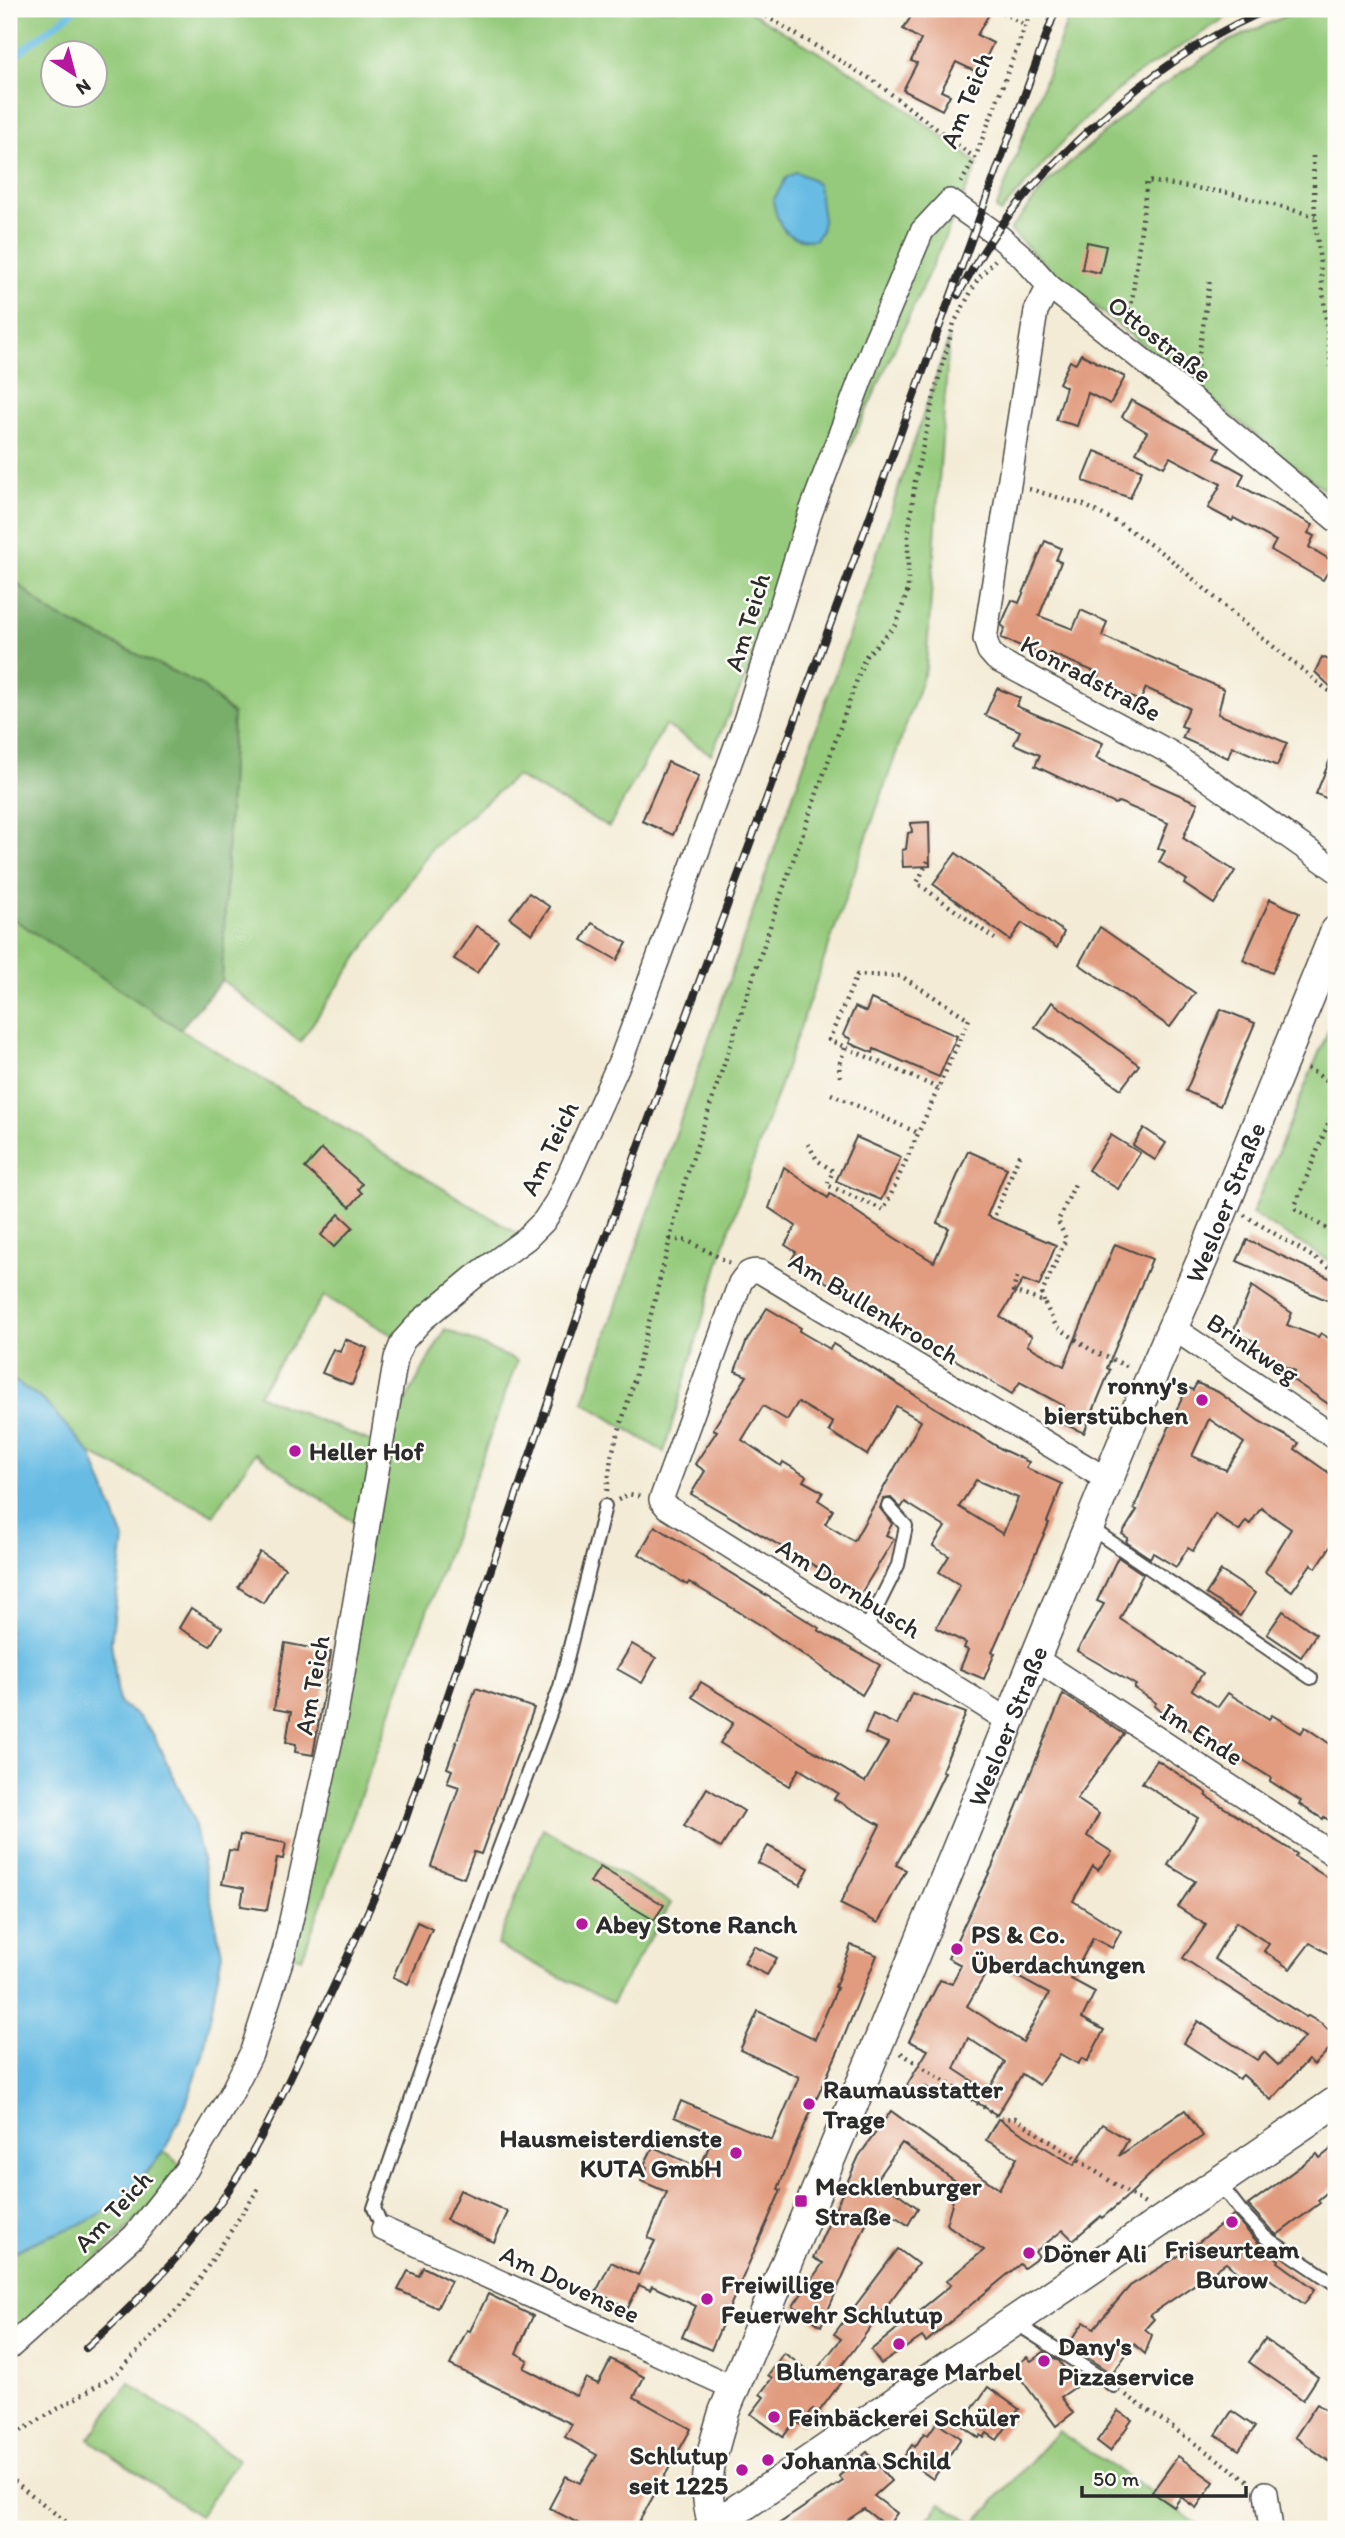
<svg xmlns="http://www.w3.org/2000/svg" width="1345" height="2538" font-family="Itim,sans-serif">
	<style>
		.green { fill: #95ca7b; stroke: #607a53; stroke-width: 2; fill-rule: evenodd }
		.forest { fill: #78ae6b; stroke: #526c4b; stroke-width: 2 }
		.water { fill: #67bce4; stroke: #497488; stroke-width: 2 }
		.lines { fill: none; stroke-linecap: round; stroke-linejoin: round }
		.stream { stroke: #67bce4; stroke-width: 7 }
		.building { fill: #e19b7f; fill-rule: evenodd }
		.service-casing { stroke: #494844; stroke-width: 16 }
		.minor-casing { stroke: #494844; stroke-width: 26 }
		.tertiary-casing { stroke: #494844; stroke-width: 33 }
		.path { stroke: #494844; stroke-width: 4.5; stroke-dasharray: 2 5; stroke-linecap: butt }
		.service { stroke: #fff; stroke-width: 12 }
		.minor { stroke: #fff; stroke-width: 23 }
		.tertiary { stroke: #fff; stroke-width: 30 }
		.rail-casing { stroke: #2b2b2b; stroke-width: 8 }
		.rail { stroke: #fdfcf7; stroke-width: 5; stroke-dasharray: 16; stroke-linecap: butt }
		.poi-dot { fill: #b5179e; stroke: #fdfcf7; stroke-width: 2.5 }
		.labels { text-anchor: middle; stroke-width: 5; stroke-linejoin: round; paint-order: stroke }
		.street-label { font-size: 26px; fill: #2b2b2b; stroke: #fdfcf7 }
		.poi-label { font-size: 26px; font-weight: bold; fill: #2b2b2b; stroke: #fdfcf7; text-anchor: start }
	</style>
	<rect width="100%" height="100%" fill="#fdfcf7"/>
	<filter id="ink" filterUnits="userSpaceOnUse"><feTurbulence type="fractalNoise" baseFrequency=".0143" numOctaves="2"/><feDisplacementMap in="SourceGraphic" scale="14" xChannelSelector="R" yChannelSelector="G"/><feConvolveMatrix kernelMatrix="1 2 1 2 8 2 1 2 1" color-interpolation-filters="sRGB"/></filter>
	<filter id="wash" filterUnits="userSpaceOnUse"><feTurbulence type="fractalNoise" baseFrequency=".00686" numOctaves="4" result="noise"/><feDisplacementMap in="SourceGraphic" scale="28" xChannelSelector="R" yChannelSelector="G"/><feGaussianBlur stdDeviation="1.57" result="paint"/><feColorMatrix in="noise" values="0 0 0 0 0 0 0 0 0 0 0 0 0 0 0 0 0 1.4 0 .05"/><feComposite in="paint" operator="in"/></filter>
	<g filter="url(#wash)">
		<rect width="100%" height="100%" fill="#f3ebd5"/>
		<g class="green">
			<path d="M9 9H745L879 88 978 164 711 754 665 725 609 827 516 776 432 848 300 1042 222 980 233 714 201 685 51 613 9 576ZM52 52H94V94H52Z"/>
			<polygon points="1072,9 1239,9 1133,77 1077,126 1000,213 996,209"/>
			<polygon points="1301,9 1330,9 1336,38 1336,499 1057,276 1010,230 1050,180 1149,94 1227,42"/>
			<polygon points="949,338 926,668 725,1242 664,1452 583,1402 867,582"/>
			<polygon points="9,916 180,1029 526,1239 403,1341 324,1296 258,1395 381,1446 445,1329 517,1361 302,1958 284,1952 366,1531 255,1453 214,1515 91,1454 44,1401 9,1377"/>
			<polygon points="1336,1012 1336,1265 1252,1214"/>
			<polygon points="543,1828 671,1903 612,2003 497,1945"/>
			<path d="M164 2151 186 2170 9 2348V2255C45 2234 87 2226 121 2200 137 2187 150 2167 164 2151Z"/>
			<polygon points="129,2383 238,2460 199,2516 89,2439"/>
			<polygon points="1058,2431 1174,2507 1203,2529 918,2529 941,2503 974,2524"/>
		</g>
		<polygon class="forest" points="9,576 51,613 201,685 233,715 222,980 180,1029 9,916"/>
		<g class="water">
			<path d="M796 172 810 178 818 185 823 220 821 232 814 240C785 240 778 227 773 201L786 178Z"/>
			<polygon points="9,1377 44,1401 91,1454 124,1539 111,1642 119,1703 140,1718 154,1736 193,1817 222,1953 203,2055 186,2105 164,2151 123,2199 86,2222 29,2244 9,2255"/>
		</g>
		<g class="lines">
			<polyline class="stream" points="9,60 76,9"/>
		</g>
		<g id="blocks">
			<g class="building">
				<polygon points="916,9 992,9 977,35 993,43 979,73 956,62 941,91 950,95 942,110 903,90 917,63 911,61 921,40 903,29"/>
				<polygon points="1087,242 1106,246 1100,273 1082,269"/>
				<polygon points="1081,354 1125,377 1110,404 1088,393 1077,426 1056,420 1066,387 1059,383 1070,361 1075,364"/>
				<polygon points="1131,400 1220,448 1215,458 1244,474 1239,485 1313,525 1308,533 1314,536 1309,547 1334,562 1323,580 1271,550 1276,541 1234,518 1232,521 1208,508 1221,484 1170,457 1164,467 1136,452 1147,432 1122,417"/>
				<polygon points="1095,451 1142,470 1130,498 1083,481"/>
				<polygon points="1045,541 1061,548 1056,560 1061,562 1039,616 1073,629 1081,610 1107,622 1102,636 1224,689 1218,714 1287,743 1277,766 1232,746 1228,758 1182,738 1187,728 1181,726 1189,708 1170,699 1146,688 1140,701 1096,682 1100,674 1050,653 1048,657 1001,638 1005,628 1001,625 1012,600 1019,603"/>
				<polygon points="1322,657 1336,663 1336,692 1315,672"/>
				<polygon points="997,688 1020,698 1016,706 1103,743 1096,758 1198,803 1183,838 1235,871 1214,904 1184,884 1187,880 1159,862 1165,851 1158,848 1168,823 1119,802 1115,804 1035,766 1040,755 1014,744 1020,731 985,715"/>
				<polygon points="1336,745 1336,802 1316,794"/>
				<polygon points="668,762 699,776 673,835 642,821"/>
				<polygon points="929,822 930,866 903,867 902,850 906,849 908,833 912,832 911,823"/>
				<polygon points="956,853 1064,932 1057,948 1022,923 1010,940 933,884"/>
				<polygon points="529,893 550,907 532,934 510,918"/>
				<polygon points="1270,899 1299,913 1272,973 1243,960"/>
				<polygon points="592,923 627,943 617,960 582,940"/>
				<polygon points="476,926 498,940 477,973 454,959"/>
				<polygon points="1100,927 1195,993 1170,1027 1079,964"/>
				<polygon points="871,999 957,1036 939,1077 874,1049 873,1053 849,1043 851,1039 843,1035 855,1007 866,1012"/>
				<polygon points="1052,1002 1139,1065 1121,1089 1035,1027"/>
				<polygon points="1221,1009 1255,1023 1220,1106 1186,1091"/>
				<polygon points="1144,1128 1166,1143 1155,1160 1133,1145"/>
				<polygon points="1111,1135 1140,1153 1118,1189 1088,1170"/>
				<polygon points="856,1137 901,1157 881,1200 836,1181"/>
				<polygon points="322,1149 362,1184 358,1189 362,1193 350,1207 305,1168"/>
				<polygon points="968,1151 1007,1168 987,1216 1056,1245 1039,1286 1023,1280 1000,1317 1032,1336 1027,1345 1064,1366 1115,1244 1152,1259 1107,1368 1110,1370 1084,1433 1057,1421 1064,1406 1020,1382 1012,1394 791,1261 796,1252 785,1245 796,1226 769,1208 784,1167 828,1198 830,1194 895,1238 934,1262 949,1228 937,1223"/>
				<polygon points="339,1214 353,1227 334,1247 321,1235"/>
				<polygon points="1247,1240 1336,1281 1336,1294 1331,1302 1237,1261"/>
				<polygon points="1252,1286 1292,1313 1287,1325 1318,1337 1321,1333 1336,1343 1336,1409 1290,1378 1295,1371 1250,1352 1254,1341 1233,1332"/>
				<path d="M767 1308 801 1328 799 1331 830 1349 833 1344 1003 1450 1029 1462 1026 1468 1062 1484 1047 1522 1049 1523 992 1652 995 1653 984 1679 960 1669 968 1650 964 1648 966 1643 936 1628 960 1585 939 1572 949 1556 933 1546 945 1527 905 1502 901 1508 891 1498 883 1499 880 1508 892 1524 886 1535 894 1539 860 1595 837 1582 839 1580 691 1494 705 1471 695 1464 717 1431 713 1429 747 1376 735 1371 747 1340ZM798 1402 833 1423 829 1431 867 1455 896 1406 921 1421 854 1541 825 1524 833 1510 818 1500 823 1492 803 1481 806 1476 783 1462 781 1466 742 1440 763 1406 787 1420ZM976 1480 1018 1498 1003 1534 959 1507Z"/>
				<polygon points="345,1339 367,1348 352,1385 322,1373 333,1349 340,1352"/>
				<path d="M1197 1383 1218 1392 1259 1421 1299 1443 1295 1449 1336 1478V1538L1316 1568 1311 1564 1292 1591 1265 1572 1291 1529 1261 1508 1250 1524 1246 1521 1239 1531 1215 1514 1193 1551 1188 1548 1176 1567 1153 1553 1150 1558 1126 1542 1128 1538 1122 1534 1137 1510 1134 1509 1150 1470 1187 1387 1193 1390ZM1209 1419 1244 1443 1226 1470 1192 1456Z"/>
				<polygon points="655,1526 819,1628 818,1630 880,1665 862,1695 759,1624 689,1582 687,1585 639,1554"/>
				<polygon points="260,1552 285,1568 263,1603 238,1587"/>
				<polygon points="1118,1557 1143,1574 1120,1619 1203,1673 1192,1690 1218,1707 1228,1693 1269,1719 1272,1715 1301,1733 1305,1727 1336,1748 1336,1825 1324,1817 1323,1819 1299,1804 1301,1801 1270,1781 1271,1778 1232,1753 1230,1756 1154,1706 1156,1703 1134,1688 1136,1685 1077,1651 1104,1604 1097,1601"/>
				<polygon points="1221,1571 1255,1593 1240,1616 1206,1594"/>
				<polygon points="191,1608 222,1627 210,1646 179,1628"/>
				<polygon points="1283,1611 1316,1634 1301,1657 1267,1634"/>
				<polygon points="285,1643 331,1652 313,1755 295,1752 296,1744 286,1742 291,1712 274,1709"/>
				<polygon points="632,1644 656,1658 642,1683 617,1669"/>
				<polygon points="701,1682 865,1782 888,1743 865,1733 873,1714 897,1725 912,1693 966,1713 942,1771 945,1772 924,1816 896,1865 906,1870 878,1923 840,1904 880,1825 834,1799 838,1793 799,1769 789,1786 720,1743 733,1723 692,1697"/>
				<polygon points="476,1688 534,1708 481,1854 474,1852 464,1878 431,1866 459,1787 447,1783 452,1770 447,1768"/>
				<path d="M1063 1694 1124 1734 1077 1799 1099 1814 1087 1836 1112 1852 1098 1870 1093 1866 1073 1901 1121 1931 1112 1948 1093 1938 1071 1979 1095 1992 1082 2018 1104 2030 1087 2062 1082 2058 1078 2064 1060 2054 1039 2085 1022 2074 997 2115 954 2088 947 2099 926 2087 920 2100 904 2090 928 2050 909 2041 940 1980 952 1984 961 1965 948 1958 992 1867ZM992 1963 1049 1994 1023 2042 967 2006ZM968 2038 1005 2062 988 2091 954 2069Z"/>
				<polygon points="1157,1760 1207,1793 1206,1796 1297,1854 1295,1857 1336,1883 1336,1958 1310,1943 1290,1969 1264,1951 1269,1944 1236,1922 1214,1959 1306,2017 1308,2016 1322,2024 1336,2038 1336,2042 1314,2065 1308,2060 1271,2100 1243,2075 1239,2079 1184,2043 1198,2021 1257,2060 1264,2052 1278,2065 1305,2037 1183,1958 1206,1925 1178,1907 1195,1881 1168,1865 1198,1818 1142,1783"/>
				<polygon points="707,1788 744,1811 721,1848 684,1826"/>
				<polygon points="240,1835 286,1843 283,1859 277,1858 267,1910 241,1906 244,1888 222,1884 229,1850 237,1851"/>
				<polygon points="768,1846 809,1868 800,1885 758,1863"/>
				<polygon points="600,1867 664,1905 654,1920 590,1882"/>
				<polygon points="417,1922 432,1929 408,1984 393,1977"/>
				<polygon points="851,1945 877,1955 839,2049 794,2149 778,2189 781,2190 711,2350 682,2337 696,2306 652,2286 650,2290 639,2285 628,2308 596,2292 611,2262 638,2275 655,2241 648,2238 667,2192 641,2181 647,2167 644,2165 653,2147 700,2168 714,2134 674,2117 681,2101 772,2140 799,2077 740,2050 758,2011 815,2039 837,1988 835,1987"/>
				<polygon points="754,1946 777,1958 767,1975 744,1963"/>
				<polygon points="1185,2110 1203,2136 1161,2164 1129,2195 1102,2218 1101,2216 1073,2240 1063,2230 1035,2252 1039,2257 1024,2268 1020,2264 926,2342 922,2337 881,2364 871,2350 951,2285 946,2281 984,2250 946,2224 958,2183 902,2143 875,2181 889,2187 918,2208 908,2225 881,2207 877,2217 870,2215 821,2326 793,2306 823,2263 813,2258 859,2156 891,2111 999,2189 1017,2158 986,2140 998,2119 1074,2165 1102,2124 1128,2140 1119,2156"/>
				<polygon points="1336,2145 1336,2185 1318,2200 1320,2203 1277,2235 1271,2230 1248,2205 1317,2154 1320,2158"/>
				<polygon points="460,2190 508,2212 494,2242 446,2220"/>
				<polygon points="1233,2215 1261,2246 1279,2260 1278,2262 1315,2289 1304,2304 1260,2272 1252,2283 1226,2263 1150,2315 1154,2319 1145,2329 1152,2335 1145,2354 1134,2344 1112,2374 1068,2345 1084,2322 1094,2328 1130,2286 1190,2249"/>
				<polygon points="898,2249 918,2264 837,2372 844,2378 818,2413 813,2409 801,2425 795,2421 783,2437 751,2414 764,2397 760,2394 772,2378 768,2375 784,2353 813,2374 841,2339 834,2334"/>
				<polygon points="423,2267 451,2281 437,2308 398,2290 408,2271 419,2276"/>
				<polygon points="488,2294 533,2316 516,2353 528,2360 524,2368 576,2396 586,2378 598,2384 611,2359 644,2377 634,2397 691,2429 635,2529 574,2529 578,2523 549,2508 566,2476 580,2483 597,2455 565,2437 572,2424 450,2365 467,2330 470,2331"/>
				<polygon points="1265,2339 1318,2377 1303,2400 1249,2362"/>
				<polygon points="1044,2352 1059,2361 1077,2386 1061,2397 1073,2413 1056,2426 1013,2368 1027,2357 1031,2361"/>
				<polygon points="988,2387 1019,2409 997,2440 987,2433 984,2438 981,2435 979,2438 961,2425"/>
				<polygon points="1317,2404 1336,2417 1336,2466 1295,2437"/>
				<polygon points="1118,2411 1132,2420 1110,2451 1097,2441"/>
				<polygon points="1232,2411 1255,2427 1239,2450 1216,2435"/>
				<polygon points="937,2422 961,2438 933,2479 903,2458 912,2445 915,2447 924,2433 928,2435"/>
				<polygon points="867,2452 891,2481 874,2496 897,2513 887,2527 864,2509 834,2529 771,2529 843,2481 839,2476"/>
				<polygon points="1178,2456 1214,2482 1196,2508 1181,2497 1174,2507 1152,2492"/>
			</g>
		</g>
	</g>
	<g filter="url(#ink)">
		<use href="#blocks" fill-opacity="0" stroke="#494844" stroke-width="2"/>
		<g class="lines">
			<defs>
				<g id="service">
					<polyline points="1089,1527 1311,1678"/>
					<polyline points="865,1631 898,1565 906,1526 888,1506"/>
					<polyline points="1219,2183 1240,2210 1265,2237 1334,2283"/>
					<polyline points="383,2229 374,2208 484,1889 560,1687 605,1506"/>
					<polyline points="1014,2322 1114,2386"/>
				</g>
				<g id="minor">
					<polyline points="1049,286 1036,311 985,639 989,651 996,659 1171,753 1336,870"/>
					<polyline points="1173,1328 1336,1438"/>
					<polyline points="1036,1659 1336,1856"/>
					<path d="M1009 1721 667 1507 661 1500 740 1283C746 1274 750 1269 761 1272L1108 1480"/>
					<polyline points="383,2229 734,2388"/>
					<polyline points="9,2348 134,2236 186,2170 230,2096 251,2054 284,1952 334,1726 396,1358 403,1341 422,1320 474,1277 526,1239 544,1221 557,1201 622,1057 744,724 810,514 874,344 922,231 950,201 995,233 1023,257 1049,286 1193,400 1336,520"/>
					<polyline points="1266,2493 1271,2529"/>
				</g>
				<g id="tertiary">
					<path id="s1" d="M714 2526C700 2482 712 2454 724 2412L880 2039 1129 1428 1203 1258 1336 931"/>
					<polyline points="709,2529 1336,2102"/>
				</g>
			</defs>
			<use href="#service" class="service-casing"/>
			<use href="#minor" class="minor-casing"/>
			<use href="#tertiary" class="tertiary-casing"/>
			<g class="path">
				<polyline points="754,9 874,81 975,158"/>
				<polyline points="996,9 1026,26"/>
				<polyline points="1313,156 1315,216 1336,414"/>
				<polyline points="961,183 975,158 1032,9"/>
				<polyline points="1129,324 1147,181 1229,193 1315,216"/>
				<polyline points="1196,374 1210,279"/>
				<polyline points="1029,489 1084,505 1124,526 1169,558 1243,622 1336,697"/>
				<polyline points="928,861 917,883 995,939"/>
				<polyline points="1307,1068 1336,1086"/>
				<polyline points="840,1077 839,1065 845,1048"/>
				<polyline points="831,1094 918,1133"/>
				<polyline points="1336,1104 1295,1206 1296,1209 1336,1235"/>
				<polyline points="808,1144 817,1160 833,1171 827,1185 884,1210 969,1019 901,976 857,975 829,1040 938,1088"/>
				<polyline points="995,1215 1020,1153"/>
				<polyline points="1244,1215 1336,1271"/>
				<polyline points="670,1239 688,1241 730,1263"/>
				<polyline points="1017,1277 1013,1291 1044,1302 1056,1326 1091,1350 1129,1367"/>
				<polyline points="1044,1302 1042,1293 1066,1239 1058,1221 1075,1184"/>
				<polyline points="607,1491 611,1457 634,1381 684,1184 776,909 865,657 896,625 908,590 908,537 915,481 936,388 954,323 978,279 995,260"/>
				<polyline points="618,1500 629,1494 643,1497"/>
				<polyline points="901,2053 1002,2119 1015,2118 1145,2204"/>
				<polyline points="1126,2395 1250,2482"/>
				<polyline points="9,2438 116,2374 186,2300 258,2189"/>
				<polyline points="9,2477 75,2529"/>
			</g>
			<use href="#service" class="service"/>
			<use href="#minor" class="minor"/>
			<use href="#tertiary" class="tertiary"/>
			<defs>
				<g id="rail">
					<path d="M958 295C970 274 982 251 997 231 1059 147 1172 47 1270 9"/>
					<path d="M86 2348C146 2295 200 2237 243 2168 266 2131 284 2090 303 2050 337 1981 369 1912 398 1841L592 1274 1056 9"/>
				</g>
			</defs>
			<use href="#rail" class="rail-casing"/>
			<use href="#rail" class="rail"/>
		</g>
	</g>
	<g class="poi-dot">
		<circle cx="1202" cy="1400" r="7"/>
		<circle cx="295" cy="1451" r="7"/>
		<circle cx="582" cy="1924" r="7"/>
		<circle cx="957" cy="1949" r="7"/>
		<circle cx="809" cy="2104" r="7"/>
		<circle cx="736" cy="2153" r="7"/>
		<rect x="794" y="2194" width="14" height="14" rx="3.5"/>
		<circle cx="1232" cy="2222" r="7"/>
		<circle cx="1029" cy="2253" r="7"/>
		<circle cx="707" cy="2299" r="7"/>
		<circle cx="899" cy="2344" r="7"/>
		<circle cx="1044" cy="2361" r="7"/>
		<circle cx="774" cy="2417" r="7"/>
		<circle cx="768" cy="2460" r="7"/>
		<circle cx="742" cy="2470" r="7"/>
	</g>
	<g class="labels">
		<g class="street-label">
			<text transform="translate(966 100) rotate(-68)" y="9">Am Teich</text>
			<text transform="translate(1160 339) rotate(38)" y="9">Ottostraße</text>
			<text transform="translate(747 622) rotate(-73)" y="9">Am Teich</text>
			<text transform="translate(1091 678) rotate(28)" y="9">Konradstraße</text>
			<text transform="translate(549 1148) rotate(-64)" y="9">Am Teich</text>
			<text dy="9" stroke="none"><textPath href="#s1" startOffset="1426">Wesloer Straße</textPath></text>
			<text transform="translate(874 1308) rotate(31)" y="9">Am Bullenkrooch</text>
			<text transform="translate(1253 1348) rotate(34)" y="9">Brinkweg</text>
			<text transform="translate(849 1588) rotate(32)" y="9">Am Dornbusch</text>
			<text transform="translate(312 1685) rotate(-80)" y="9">Am Teich</text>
			<text dy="9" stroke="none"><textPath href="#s1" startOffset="859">Wesloer Straße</textPath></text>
			<text transform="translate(1202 1734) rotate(33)" y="9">Im Ende</text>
			<text transform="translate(113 2211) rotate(-47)" y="9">Am Teich</text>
			<text transform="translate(570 2284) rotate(25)" y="9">Am Dovensee</text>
		</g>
		<g class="poi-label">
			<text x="1188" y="1394" text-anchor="end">ronny's<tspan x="1188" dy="30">bierstübchen</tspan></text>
			<text x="309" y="1460">Heller Hof</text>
			<text x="596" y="1933">Abey Stone Ranch</text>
			<text x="971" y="1943">PS &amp; Co.<tspan x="971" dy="30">Überdachungen</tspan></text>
			<text x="823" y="2098">Raumausstatter<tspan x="823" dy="30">Trage</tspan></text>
			<text x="722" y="2147" text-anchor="end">Hausmeisterdienste<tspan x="722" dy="30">KUTA GmbH</tspan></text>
			<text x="815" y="2195">Mecklenburger<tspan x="815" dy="30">Straße</tspan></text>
			<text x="1232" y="2258" text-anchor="middle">Friseurteam<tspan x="1232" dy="30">Burow</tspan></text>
			<text x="1043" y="2262">Döner Ali</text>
			<text x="721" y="2293">Freiwillige<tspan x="721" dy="30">Feuerwehr Schlutup</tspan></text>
			<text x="1058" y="2355">Dany's<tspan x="1058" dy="30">Pizzaservice</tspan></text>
			<text x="899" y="2380" text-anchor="middle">Blumengarage Marbel</text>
			<text x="788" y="2426">Feinbäckerei Schüler</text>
			<text x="728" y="2464" text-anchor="end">Schlutup<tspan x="728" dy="30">seit 1225</tspan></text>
			<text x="782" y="2469">Johanna Schild</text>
		</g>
	</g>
	<rect width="1345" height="2538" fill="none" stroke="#fdfcf7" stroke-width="35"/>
	<g transform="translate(74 74) rotate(144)"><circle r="33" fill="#fdfcf7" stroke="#a9a8a5" stroke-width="2"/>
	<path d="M0-5L12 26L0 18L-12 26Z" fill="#b5179e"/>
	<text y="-10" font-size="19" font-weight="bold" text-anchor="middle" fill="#2b2b2b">N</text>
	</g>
	<path d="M1082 2486v10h164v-10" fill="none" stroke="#2b2b2b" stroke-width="3.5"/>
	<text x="1093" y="2486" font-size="21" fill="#2b2b2b" stroke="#fdfcf7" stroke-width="5" paint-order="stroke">50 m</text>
</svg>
